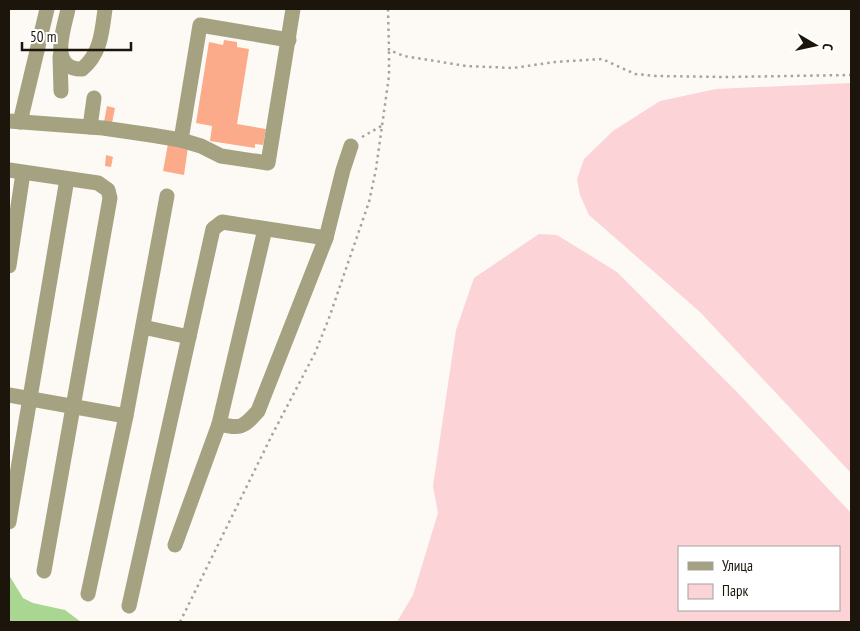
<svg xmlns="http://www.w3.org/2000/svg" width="860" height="631" font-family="'PT Sans Narrow',sans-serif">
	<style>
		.green { fill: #fcd3d6; fill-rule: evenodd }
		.water { fill: #a9d792 }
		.building { fill: #fbab89 }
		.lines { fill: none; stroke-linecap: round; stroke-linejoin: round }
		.path { stroke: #a7a29c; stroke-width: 2.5; stroke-dasharray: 2.5 4; stroke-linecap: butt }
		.minor { stroke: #a4a280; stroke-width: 15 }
	</style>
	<rect width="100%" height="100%" fill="#fdf9f4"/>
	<g class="green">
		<polygon points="851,83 851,473 700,312 589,215 580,195 577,179 584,159 613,131 660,101 716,89"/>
		<path d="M539 234 557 235 617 272 736 391 851 513V622H397L413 595 438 513 433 486 456 330 474 278ZM679 547H839V610H679Z"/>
	</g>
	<polygon class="water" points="9,575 23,598 33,603 65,610 81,622 9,622"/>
	<g class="building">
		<polygon points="224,40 237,42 237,47 249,49 237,124 266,129 263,145 255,144 255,148 210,141 212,126 196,123 209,42 223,45"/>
		<polygon points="107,106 115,108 112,123 104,122"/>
		<polygon points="168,144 188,147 184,175 163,171"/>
		<polygon points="106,155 113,157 111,167 105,166"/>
	</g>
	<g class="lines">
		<g class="path">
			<polyline points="388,9 389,50 404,56 466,66 513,68 555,62 602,59 635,74 656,76 727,77 851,75"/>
			<polyline points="362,137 383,125"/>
			<polyline points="180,622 272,435 315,353 329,318 369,202 376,169 389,76 389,50"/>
		</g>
		<g class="minor">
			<path d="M68 9C64 29 48 69 82 69 101 54 102 31 105 9"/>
			<polyline points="60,56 61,91"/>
			<polyline points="9,121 103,128 151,135 181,140 201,146 221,156 268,163 293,9"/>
			<polyline points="20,122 47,9"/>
			<polyline points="90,127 94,98"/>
			<polyline points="181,140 200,25 289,40"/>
			<polyline points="9,170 98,183 108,190 110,198 44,571"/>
			<polyline points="9,266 23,173"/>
			<polyline points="143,327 189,337"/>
			<polyline points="9,395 126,416"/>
			<path d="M219 424C241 429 243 428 258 411L326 238 343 170 351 146"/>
			<polyline points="9,522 67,179"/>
			<polyline points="175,545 219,424 265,229"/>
			<polyline points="88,594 126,416 167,196"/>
			<polyline points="129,606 213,229 222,222 326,238"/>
		</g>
	</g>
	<rect width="860" height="631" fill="none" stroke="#1b150c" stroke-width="20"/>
	<rect x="678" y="546" width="162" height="65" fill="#ffffff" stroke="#a4a19e"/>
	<rect x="688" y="562" width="25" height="8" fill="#a4a280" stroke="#a4a19e"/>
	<text x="722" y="571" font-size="15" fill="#1b150c">Улица</text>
	<rect x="688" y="584" width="25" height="15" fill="#fcd3d6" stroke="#a4a19e"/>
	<text x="722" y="596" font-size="15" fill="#1b150c">Парк</text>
	<g transform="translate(815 45) rotate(99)" stroke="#ffffff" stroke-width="4" paint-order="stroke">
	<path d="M0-4L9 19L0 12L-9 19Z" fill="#1b150c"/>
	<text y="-8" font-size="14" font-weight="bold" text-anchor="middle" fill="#1b150c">С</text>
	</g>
	<path d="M22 42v8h109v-8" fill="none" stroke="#1b150c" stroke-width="2.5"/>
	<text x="30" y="42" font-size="15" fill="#1b150c" stroke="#ffffff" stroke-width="4" paint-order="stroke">50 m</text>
</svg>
